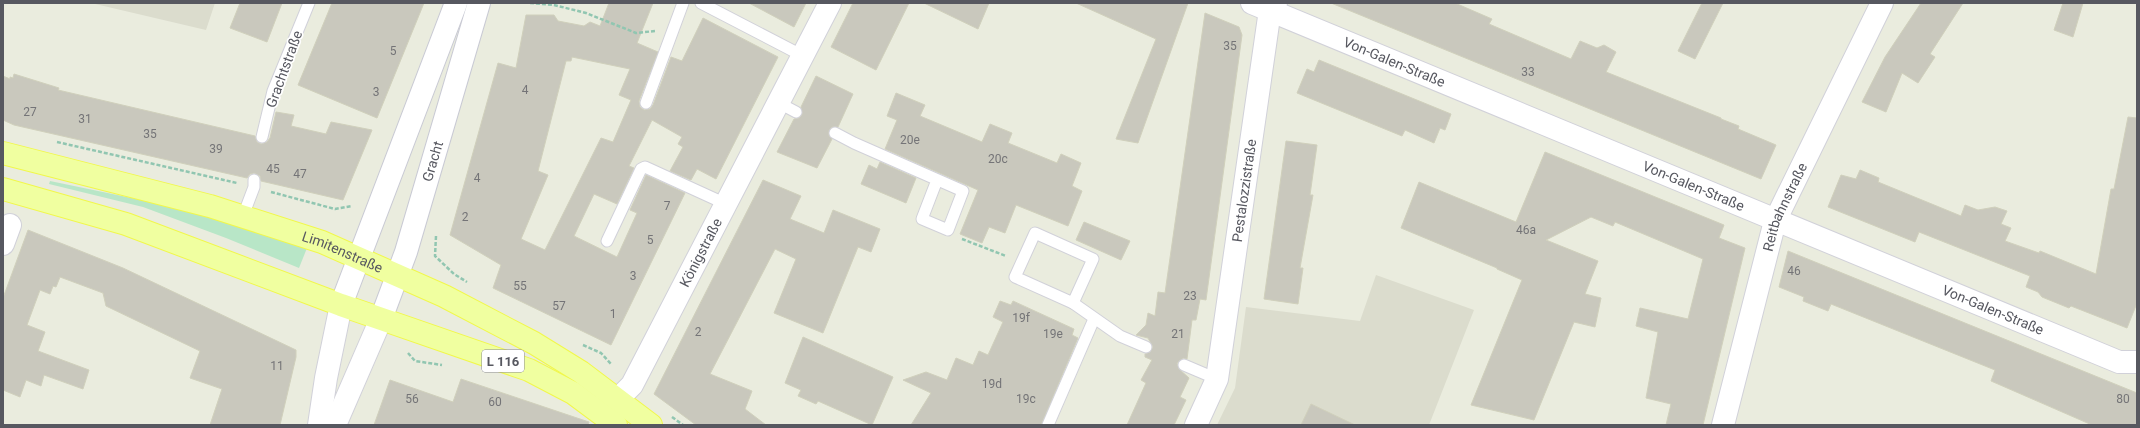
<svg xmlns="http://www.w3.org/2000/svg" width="2140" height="428" font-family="Roboto,sans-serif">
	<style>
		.education { fill: #dbdccd }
		.green { fill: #b8e6c7 }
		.building { fill: #c9c8bd; stroke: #d0d0bc; fill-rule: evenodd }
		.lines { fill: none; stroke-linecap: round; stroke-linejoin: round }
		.lane-casing { stroke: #d1d1d9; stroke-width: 13 }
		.street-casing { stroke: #d1d1d9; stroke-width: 24 }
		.secondary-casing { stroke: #c9cad4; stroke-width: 24 }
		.primary-casing { stroke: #f1f84b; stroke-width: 24 }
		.path { stroke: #91c6b1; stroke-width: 2.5; stroke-dasharray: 4 2; stroke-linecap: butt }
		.lane { stroke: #fff; stroke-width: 11 }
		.street { stroke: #fff; stroke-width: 22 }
		.secondary { stroke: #fff; stroke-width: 22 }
		.primary { stroke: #f0ffa0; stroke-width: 22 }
		.labels { text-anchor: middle; stroke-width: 3.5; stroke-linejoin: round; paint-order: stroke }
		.number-label { font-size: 12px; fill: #747477 }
		.shield { fill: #fff; stroke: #898a90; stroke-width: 1 }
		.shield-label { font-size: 13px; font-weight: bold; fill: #575860 }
		.street-label { font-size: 14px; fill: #575860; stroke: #fff }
	</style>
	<rect width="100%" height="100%" fill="#eaecde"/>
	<g class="education">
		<polygon points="91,3 215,3 206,30"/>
		<polygon points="1376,275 1474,310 1429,425 1217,425 1235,388 1246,307 1360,321"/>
	</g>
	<polygon class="green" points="50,181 151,202 219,219 307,248 299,268 226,238 143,207 49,184"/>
	<g class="building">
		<polygon points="240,3 282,3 267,42 230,28"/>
		<polygon points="332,3 424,3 377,118 298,85"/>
		<path d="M609 3H653L637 43 658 52 639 101 640 107 644 110 650 109 653 105 671 57 682 61 703 18 778 57 716 179 697 169 691 180 670 171 683 147 678 144 682 137 652 120 629 166 634 168 617 204 594 194 574 236 617 257 637 213 630 210 646 175 685 193 611 345 493 288 501 265 450 235 498 63 516 68 526 15H554L558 21 584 26 590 22 600 26ZM572 57 630 69 619 95 631 100 613 142 601 138 545 250 521 239 548 175 538 171 566 61H571Z"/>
		<polygon points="749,3 806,3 794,27"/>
		<polygon points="853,3 909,3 876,70 831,47"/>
		<polygon points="924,3 989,3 978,29"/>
		<polygon points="1076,3 1188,3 1138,143 1116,139 1156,39"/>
		<polygon points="1331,3 1455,3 1492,19 1489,24 1571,59 1580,41 1597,48 1604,45 1616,52 1606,72 1721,118 1721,119 1739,126 1738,129 1776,145 1761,179"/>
		<polygon points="1702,3 1723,3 1695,59 1678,51"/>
		<polygon points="1921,3 1963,3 1930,54 1935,57 1918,83 1902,73 1886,112 1862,102 1885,57"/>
		<polygon points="2063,3 2083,3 2073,37 2054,30"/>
		<polygon points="1205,13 1239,27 1242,35 1206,300 1200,299 1196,320 1192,320 1187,359 1183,358 1177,363 1179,369 1189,378 1180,397 1186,400 1174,425 1127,425 1146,383 1141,380 1152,360 1145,357 1145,354 1150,352 1153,347 1148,338 1136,335 1146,325 1148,313 1155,316 1158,292 1165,293"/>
		<polygon points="1319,60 1451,114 1445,130 1440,128 1434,143 1405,130 1402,136 1297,93 1307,69 1314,72"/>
		<polygon points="14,74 59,88 58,90 255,136 257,142 261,144 267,142 270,138 276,112 294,115 291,126 326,134 331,122 372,130 343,200 261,181 260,176 254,173 250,174 247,178 14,125 3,120 3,76 10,79 10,77 13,78"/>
		<polygon points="816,76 853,94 838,127 832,127 829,130 829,136 832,139 817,168 777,152 794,119 799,118 802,115 801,107"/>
		<polygon points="896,93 925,105 920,116 982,142 990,124 1012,133 1008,143 1057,163 1061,154 1081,163 1072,186 1082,191 1068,226 1016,205 1005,233 989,227 982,243 960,234 978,190 885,149 897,120 887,116"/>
		<polygon points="2128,117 2137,118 2137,303 2127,328 2071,306 2069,308 2042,297 2038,292 2026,287 2030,276 1919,232 1915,242 1828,207 1841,175 1856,179 1860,170 1879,178 1878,182 1961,216 1965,205 1978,210 1995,207 2007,211 2001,224 2011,228 2005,241 2039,253 2040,251 2096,274 2111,189 2114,189"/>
		<polygon points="1286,141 1317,145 1310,195 1313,195 1300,268 1303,268 1298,304 1264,299"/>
		<polygon points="1545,152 1724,225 1719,238 1745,248 1703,425 1666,425 1671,404 1646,398 1658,332 1636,326 1640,308 1688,319 1703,259 1615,222 1613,226 1591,217 1546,240 1598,261 1585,294 1601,298 1595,327 1574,322 1534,420 1471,405 1522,280 1497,269 1497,268 1401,228 1419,182 1516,222"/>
		<polygon points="880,162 916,178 906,203 861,184 869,165 877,169"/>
		<polygon points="763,180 801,196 790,219 824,233 833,210 880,229 871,252 858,247 823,333 774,313 796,259 775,249 710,374 752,391 745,409 766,425 696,425 654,394"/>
		<polygon points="1084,222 1130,241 1121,260 1076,240"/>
		<polygon points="28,230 123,268 296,350 296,357 280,425 210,425 222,389 190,378 200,351 106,306 103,293 60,277 56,287 53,286 50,294 40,290 27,325 45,332 38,351 89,370 83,389 44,375 41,386 26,380 20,397 3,390 3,298"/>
		<polygon points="1788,251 2137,393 2137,425 2092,425 1991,381 1995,370 1831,304 1828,311 1803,301 1804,297 1779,287"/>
		<polygon points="1000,301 1011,305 1013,301 1074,329 1072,335 1078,338 1041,425 911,425 931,393 903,380 926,372 947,380 956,358 973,365 979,351 988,355 1003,322 993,317"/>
		<polygon points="803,337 893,377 872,425 818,401 816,404 798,396 801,390 785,383"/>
		<polygon points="461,379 589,422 588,425 374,425 390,380 453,402"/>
		<polygon points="1311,404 1355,425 1301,425"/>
	</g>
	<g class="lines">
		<defs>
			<g id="lane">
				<polyline points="701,3 803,56"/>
				<polyline points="646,103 683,3"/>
				<polyline points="779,103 796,112"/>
				<polyline points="835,133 854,143 963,191 948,230 922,219 937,180"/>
				<polyline points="262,137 273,91 309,3"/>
				<polyline points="243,216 254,187 254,180"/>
				<polygon points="1035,233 1093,259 1073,303 1015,277"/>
				<polyline points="607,241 641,169 645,167 726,204"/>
				<polyline points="1073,303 1120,336 1146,347"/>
				<polyline points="1184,365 1217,379"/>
				<polyline points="1048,425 1094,319"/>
			</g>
			<g id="street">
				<path id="s1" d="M1252 3 2119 362H2137"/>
				<polyline points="3,244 10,225"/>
				<path id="s2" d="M618 399 632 385 830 3"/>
				<polyline points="319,425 326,378 341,305"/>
				<polyline points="335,425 381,319"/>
				<path id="s3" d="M1196 425 1217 379 1270 10 1276 3"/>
				<path id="s4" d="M1723 425 1775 221 1882 3"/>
			</g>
			<g id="secondary">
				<polyline points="341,305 456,3"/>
				<path id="s5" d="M381 319 406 252 479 3"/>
			</g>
			<g id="primary">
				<path id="s6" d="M3 153 210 206 322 242 444 296 534 343 581 372 651 425"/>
				<polyline points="3,189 126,224 341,305 529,370 573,393 616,425"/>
			</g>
		</defs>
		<use href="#lane" class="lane-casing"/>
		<use href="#street" class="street-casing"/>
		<use href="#secondary" class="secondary-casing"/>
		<use href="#primary" class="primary-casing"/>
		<g class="path">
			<polyline points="530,3 554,5 586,13 636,33 655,31"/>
			<polyline points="57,142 237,183"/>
			<polyline points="271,192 335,209 352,206"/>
			<polyline points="436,236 435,256 454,274 467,282"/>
			<polyline points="962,239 1006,256"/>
			<polyline points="583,345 601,353 611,364"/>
			<polyline points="408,353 415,361 442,365"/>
			<polyline points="672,417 683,425"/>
		</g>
		<use href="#lane" class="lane"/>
		<use href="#street" class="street"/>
		<use href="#secondary" class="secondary"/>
		<use href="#primary" class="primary"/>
	</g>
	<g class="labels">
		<g class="number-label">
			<text x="1230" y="50">35</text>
			<text x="393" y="55">5</text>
			<text x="1528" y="76">33</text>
			<text x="525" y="94">4</text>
			<text x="376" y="96">3</text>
			<text x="30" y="116">27</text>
			<text x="85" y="123">31</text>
			<text x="150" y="138">35</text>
			<text x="910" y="144">20e</text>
			<text x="216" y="153">39</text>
			<text x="998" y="163">20c</text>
			<text x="273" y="173">45</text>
			<text x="300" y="178">47</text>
			<text x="477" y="182">4</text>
			<text x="667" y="210">7</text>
			<text x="465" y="221">2</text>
			<text x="1526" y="234">46a</text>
			<text x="650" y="244">5</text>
			<text x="1794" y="275">46</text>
			<text x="633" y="280">3</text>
			<text x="520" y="290">55</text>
			<text x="1190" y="300">23</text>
			<text x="559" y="310">57</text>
			<text x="613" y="318">1</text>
			<text x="1021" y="322">19f</text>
			<text x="698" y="336">2</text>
			<text x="1053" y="338">19e</text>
			<text x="1178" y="338">21</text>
			<text x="277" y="370">11</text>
			<text x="992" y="388">19d</text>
			<text x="412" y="403">56</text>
			<text x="1026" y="403">19c</text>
			<text x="2123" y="403">80</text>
			<text x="495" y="406">60</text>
		</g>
		<rect class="shield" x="482" y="350" width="42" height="22" rx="3"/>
		<g class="shield-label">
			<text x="503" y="366">L 116</text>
		</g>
		<g class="street-label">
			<text dy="5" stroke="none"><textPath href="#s1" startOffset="154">Von-Galen-Straße</textPath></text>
			<text transform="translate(284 69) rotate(-70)" y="5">Grachtstraße</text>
			<text dy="5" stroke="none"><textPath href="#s5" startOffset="166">Gracht</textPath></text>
			<text dy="5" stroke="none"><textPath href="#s1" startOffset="478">Von-Galen-Straße</textPath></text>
			<text dy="5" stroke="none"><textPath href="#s3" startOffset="241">Pestalozzistraße</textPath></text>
			<text dy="5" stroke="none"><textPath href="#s4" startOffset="227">Reitbahnstraße</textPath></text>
			<text dy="5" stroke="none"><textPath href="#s6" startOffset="354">Limitenstraße</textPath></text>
			<text dy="5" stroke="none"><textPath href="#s2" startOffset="169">Königstraße</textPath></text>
			<text dy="5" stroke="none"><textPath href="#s1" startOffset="802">Von-Galen-Straße</textPath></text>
		</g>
	</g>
	<rect width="2140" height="428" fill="none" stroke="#575860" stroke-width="8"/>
</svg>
